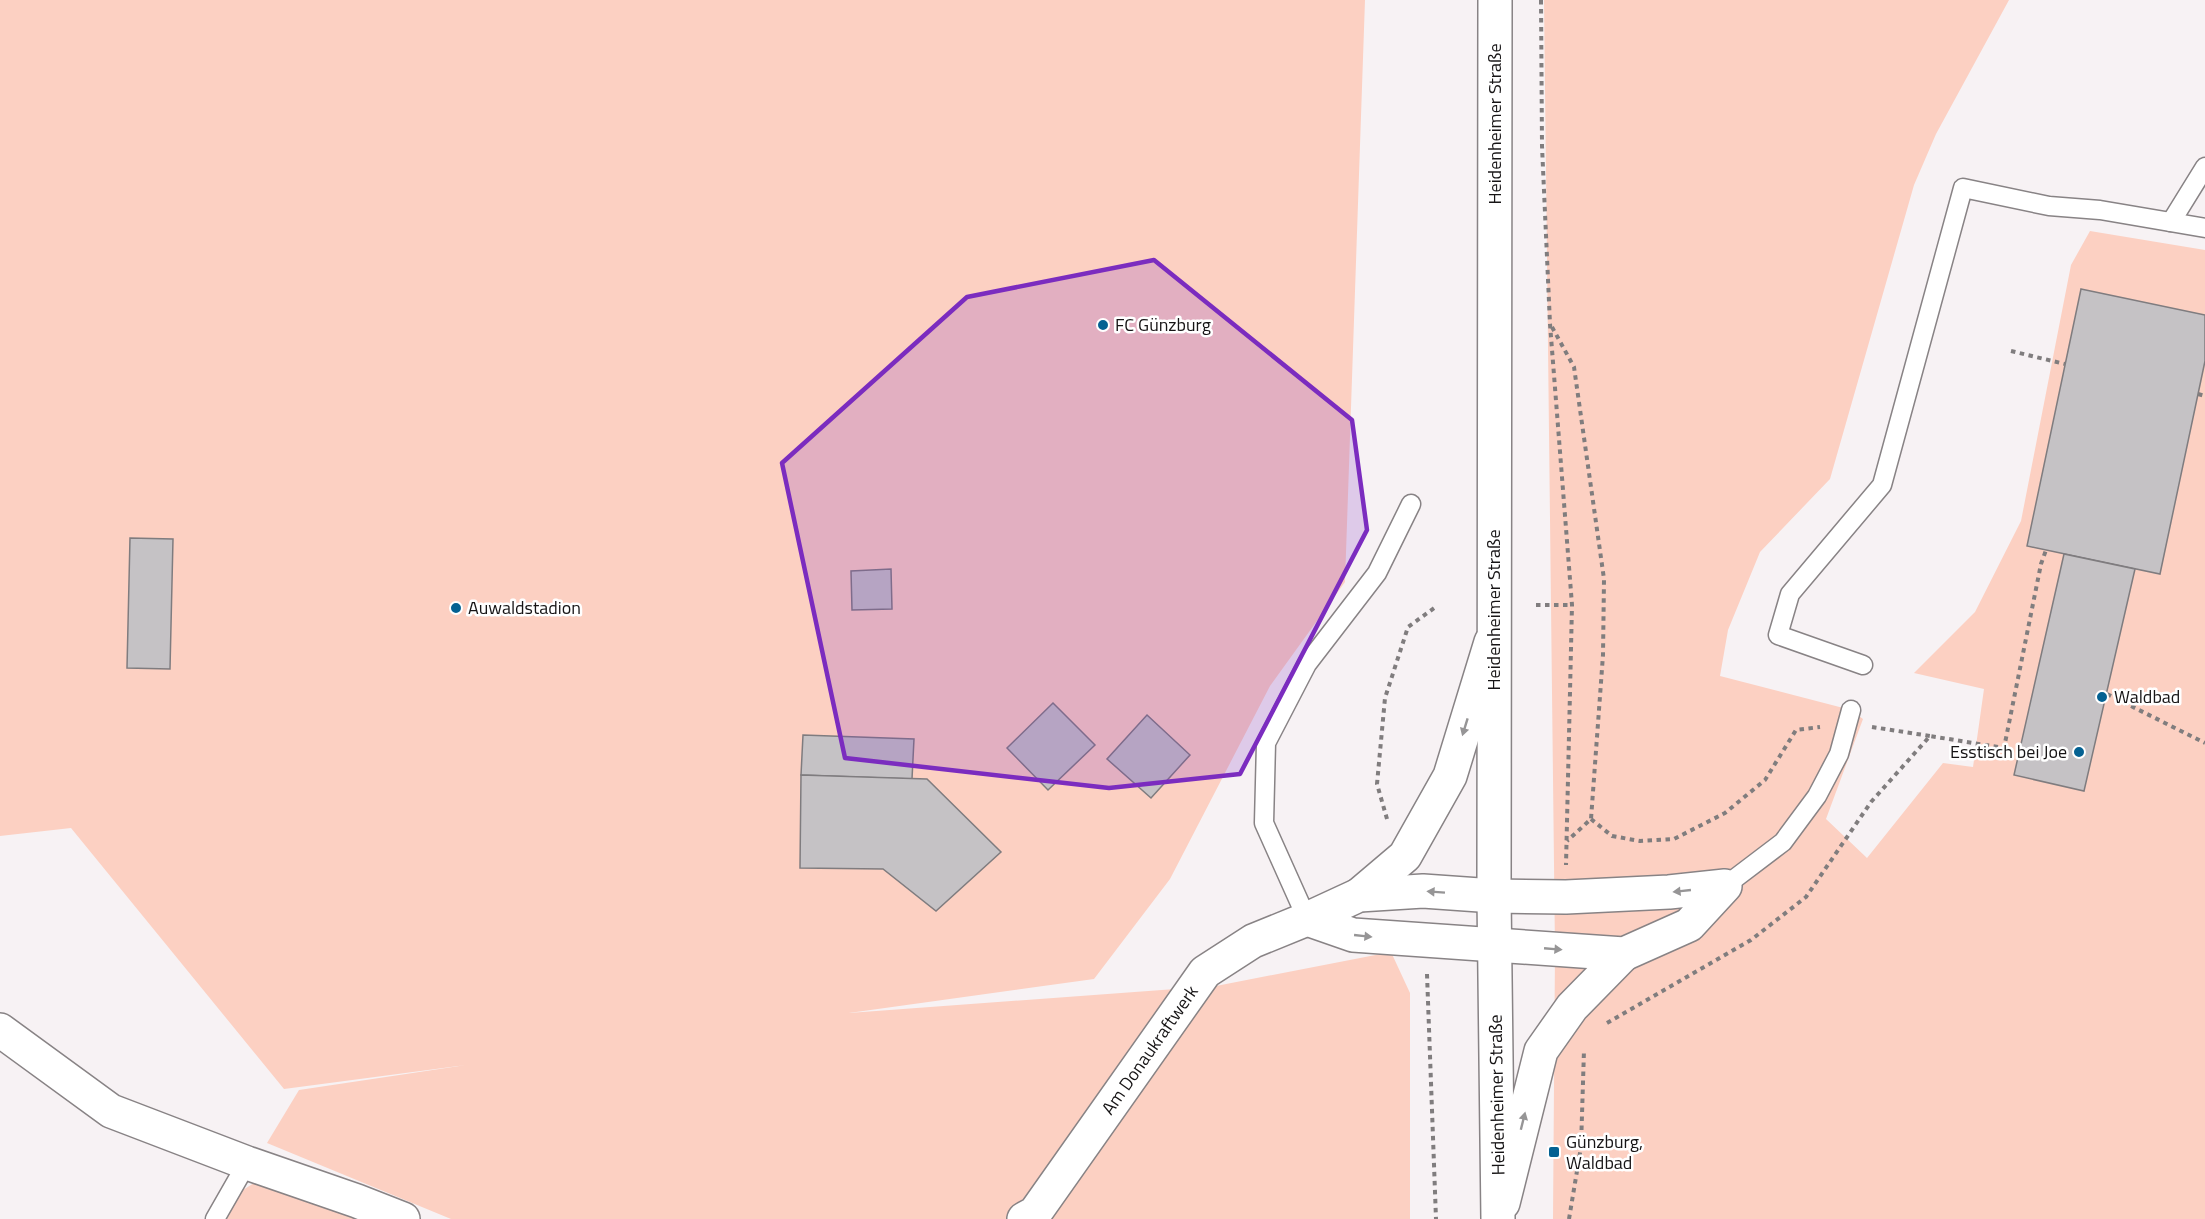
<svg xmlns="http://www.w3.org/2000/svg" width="2205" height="1219" font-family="'Titillium Web',sans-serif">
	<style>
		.green { fill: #fcd0c2 }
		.building { fill: #c5c2c5; stroke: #7f7c7f; stroke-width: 1.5 }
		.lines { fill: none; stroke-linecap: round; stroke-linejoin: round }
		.service-casing { stroke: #888385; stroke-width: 21 }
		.minor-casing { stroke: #888385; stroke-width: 36 }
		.secondary-casing { stroke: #888385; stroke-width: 36 }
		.path { stroke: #807d7e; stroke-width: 4; stroke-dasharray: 4.5 4.5; stroke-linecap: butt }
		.service { stroke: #fff; stroke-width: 18 }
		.minor { stroke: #fff; stroke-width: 33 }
		.secondary { stroke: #fff; stroke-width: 33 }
		.oneway { fill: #969596 }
		.marked { fill: #7b2cbf; fill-opacity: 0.2; stroke: #7b2cbf; stroke-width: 4.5; stroke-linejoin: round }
		.poi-dot { fill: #046192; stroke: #fff; stroke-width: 2 }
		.labels { text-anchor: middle; stroke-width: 5; stroke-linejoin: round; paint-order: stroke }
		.street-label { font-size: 18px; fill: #161415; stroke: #fff }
		.poi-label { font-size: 18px; fill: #161415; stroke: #fff; text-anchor: start }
	</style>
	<rect width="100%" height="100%" fill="#f7f2f4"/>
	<g class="green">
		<polygon points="0,0 1365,0 1345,582 1270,686 1170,879 1094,979 849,1013 1216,986 1391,952 1410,993 1410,1219 451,1219 267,1143 299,1090 466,1065 284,1089 71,828 0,836"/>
		<polygon points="1544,0 2009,0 1936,134 1914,185 1830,479 1760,552 1728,630 1720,676 1851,710 1863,719 1826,819 1867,858 1943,763 1973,767 1984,689 1914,673 1975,612 2021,521 2071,265 2090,231 2205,250 2205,1219 1553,1219 1555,951"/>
		<polygon points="262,1178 365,1219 222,1219 235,1195"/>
	</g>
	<g class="building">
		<polygon points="2081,289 2205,315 2205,361 2160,574 2027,546"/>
		<polygon points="130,538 173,539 170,669 127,668"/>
		<polygon points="2064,554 2135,569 2084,791 2014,775"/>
		<polygon points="891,569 892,609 852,610 851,571"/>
		<polygon points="1053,703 1095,745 1048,790 1007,748"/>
		<polygon points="1147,715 1190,755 1151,798 1107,759"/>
		<polygon points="803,735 914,739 912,779 801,775"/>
		<polygon points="801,775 927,779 1001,852 936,911 883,869 800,868"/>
	</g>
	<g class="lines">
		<defs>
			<g id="service">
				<polyline points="2171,222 2205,167"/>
				<polyline points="1863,665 1778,635 1790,594 1882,485 1963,188 2049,206 2100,210 2205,228"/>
				<polyline points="1725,886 1783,842 1817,796 1839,754 1851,710"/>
				<polyline points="1307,919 1264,823 1266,743 1307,664 1377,573 1411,504"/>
				<polyline points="215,1219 247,1163"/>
			</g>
			<g id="minor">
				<polyline points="1359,895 1405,856 1450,776 1491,642"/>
				<polyline points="0,1030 111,1111 247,1163 357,1201 403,1219"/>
				<polyline points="1503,1203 1541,1051 1572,1007 1624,954"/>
				<polyline points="1024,1219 1035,1213 1205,972 1253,941 1307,919 1359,895 1423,891 1494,896 1566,897 1669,892 1725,886 1689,925 1624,954 1353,935 1307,919"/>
			</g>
			<polyline id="secondary" points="1495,0 1494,896 1498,1219"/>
		</defs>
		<use href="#service" class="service-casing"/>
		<use href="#minor" class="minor-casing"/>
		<use href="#secondary" class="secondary-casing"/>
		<g class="path">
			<polyline points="1541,0 1542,146 1550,324 1572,605 1566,865"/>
			<polyline points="1552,327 1574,367 1604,579 1603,655 1591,819 1567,841"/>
			<polyline points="2011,351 2065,364"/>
			<polyline points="2198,394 2205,396"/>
			<polyline points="1536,605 1572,605"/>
			<polyline points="2107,694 2205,743"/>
			<polyline points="1872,727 1930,736"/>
			<polyline points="1387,819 1377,784 1385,698 1408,627 1437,606"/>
			<polyline points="1591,819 1612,836 1640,841 1674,839 1725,813 1765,780 1796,730 1820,727"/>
			<polyline points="1427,974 1436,1219"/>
			<polyline points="1607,1023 1751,940 1806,897 1871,802 1930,736 2004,748 2041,564 2046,550"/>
			<polyline points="1569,1219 1581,1147 1584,1050"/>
		</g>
		<use href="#service" class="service"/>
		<use href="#minor" class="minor"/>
		<use href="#secondary" class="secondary"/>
	</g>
	<defs><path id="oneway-solid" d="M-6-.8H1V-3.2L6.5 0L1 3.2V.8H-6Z" transform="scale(1.5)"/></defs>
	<g class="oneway">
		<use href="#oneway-solid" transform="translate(1465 727) rotate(107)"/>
		<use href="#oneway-solid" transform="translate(1682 891) rotate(174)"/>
		<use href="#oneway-solid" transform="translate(1436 892) rotate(-176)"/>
		<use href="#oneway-solid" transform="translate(1363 936) rotate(6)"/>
		<use href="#oneway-solid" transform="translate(1553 949) rotate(5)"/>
		<use href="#oneway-solid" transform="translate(1523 1121) rotate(-76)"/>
	</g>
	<path class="marked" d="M1154 260 1352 420 1367 530 1240 774 1109 788 845 758 782 463 967 297Z"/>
	<g class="poi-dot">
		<circle cx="1103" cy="325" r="6"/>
		<circle cx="456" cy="608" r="6"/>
		<circle cx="2102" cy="697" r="6"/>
		<circle cx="2079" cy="752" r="6"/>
		<rect x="1548" y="1146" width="12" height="12" rx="3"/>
	</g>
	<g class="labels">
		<g class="street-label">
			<text transform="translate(1495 124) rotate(-90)" y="6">Heidenheimer Straße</text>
			<text transform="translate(1494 610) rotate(-90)" y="6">Heidenheimer Straße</text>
			<text transform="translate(1150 1050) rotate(-55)" y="6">Am Donaukraftwerk</text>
			<text transform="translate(1497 1095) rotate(-91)" y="6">Heidenheimer Straße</text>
		</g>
		<g class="poi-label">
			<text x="1115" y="331">FC Günzburg</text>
			<text x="468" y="614">Auwaldstadion</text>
			<text x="2114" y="703">Waldbad</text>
			<text x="2067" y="758" text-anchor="end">Esstisch bei Joe</text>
			<text x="1566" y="1148">Günzburg,<tspan x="1566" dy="21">Waldbad</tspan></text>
		</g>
	</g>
</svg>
